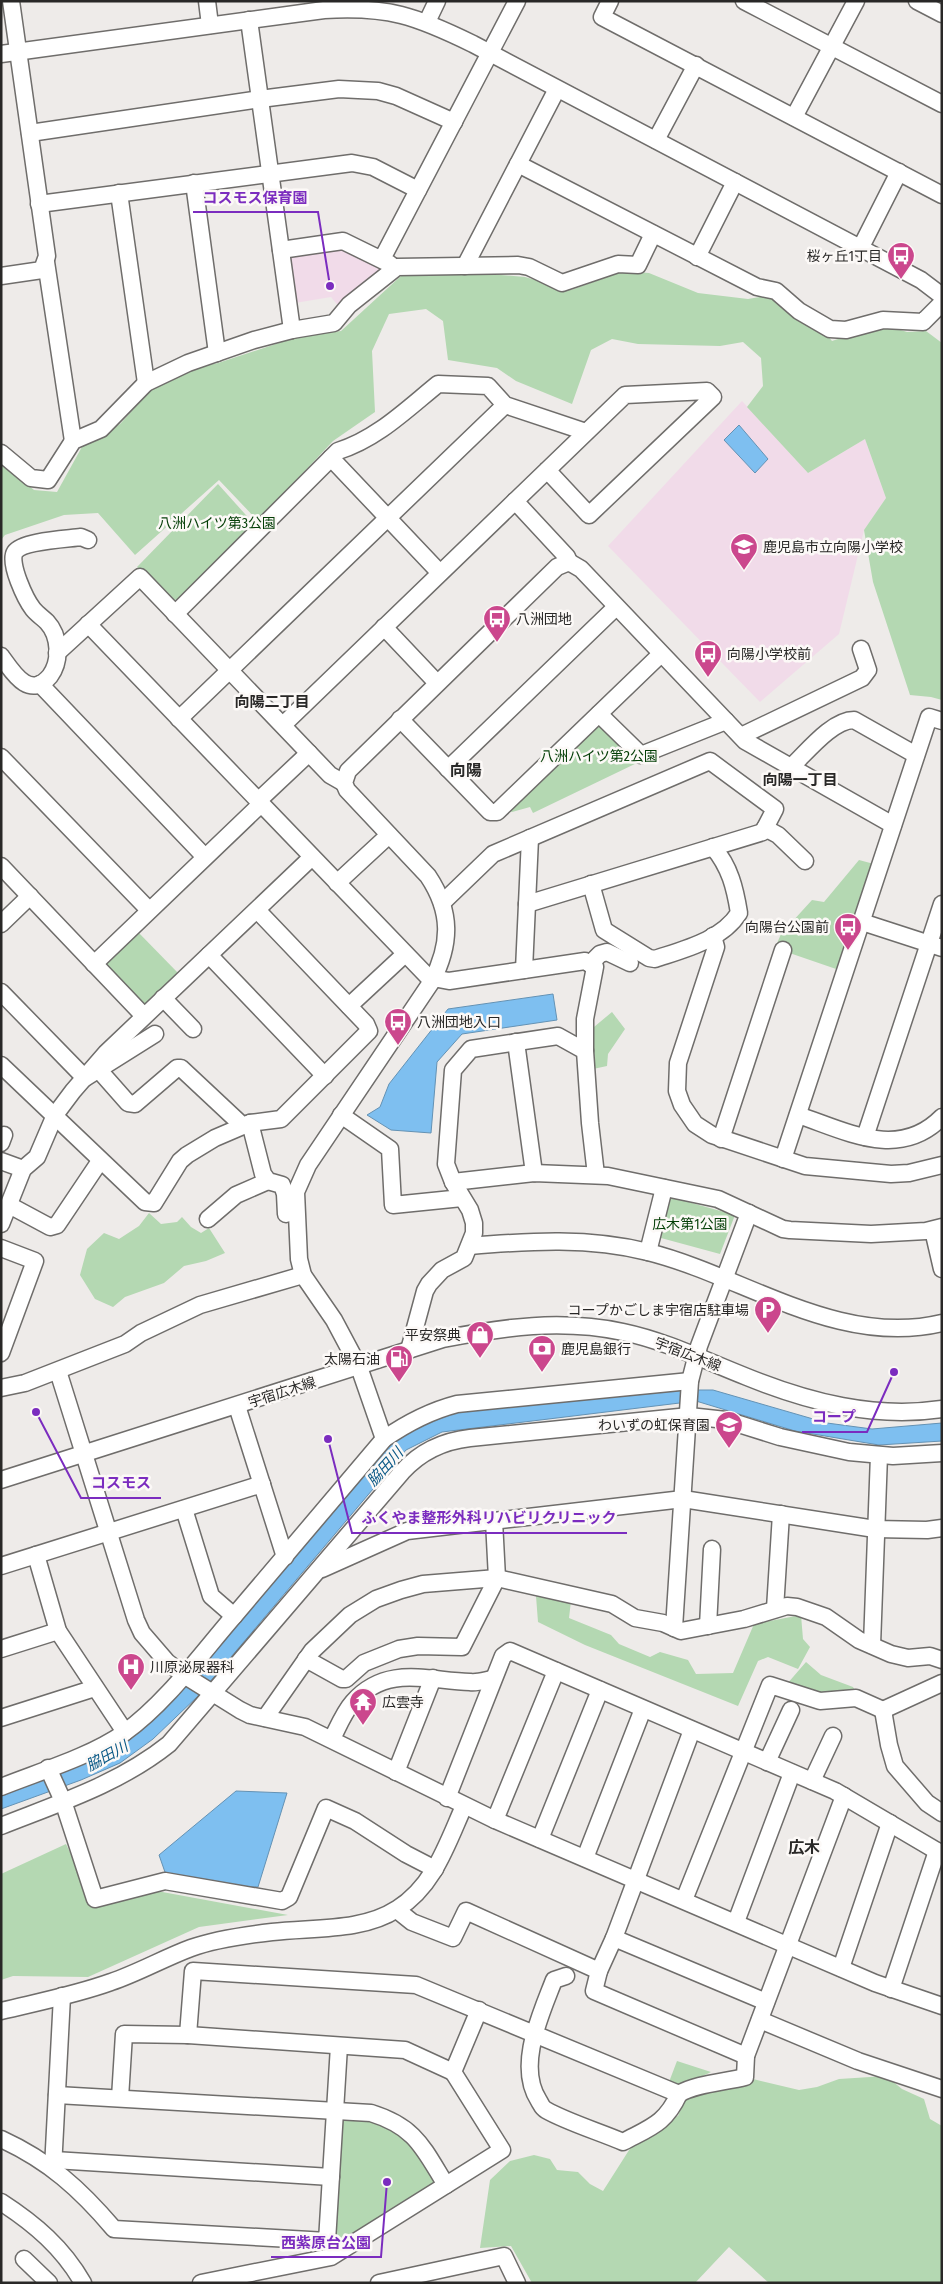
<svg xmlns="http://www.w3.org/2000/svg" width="943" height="2284" font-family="'Fira Sans Condensed','Noto Sans JP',sans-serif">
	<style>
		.education { fill: #f1dbe9 }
		.green { fill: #b4d8b2 }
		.water { fill: #7ebff0; stroke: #6492b4 }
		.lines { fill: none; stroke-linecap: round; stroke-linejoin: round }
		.minor-casing { stroke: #6f6d6b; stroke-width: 19 }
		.minor { stroke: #fff; stroke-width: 16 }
		.labels { text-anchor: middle; stroke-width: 5; stroke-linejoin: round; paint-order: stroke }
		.poi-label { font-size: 14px; fill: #292827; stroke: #fcf9f7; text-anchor: start }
		.park-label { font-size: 14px; fill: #033e06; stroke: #fcf9f7 }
		.street-label { font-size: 14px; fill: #292827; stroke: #fcf9f7 }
		.neighbourhood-label { font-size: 15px; font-weight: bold; fill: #292827; stroke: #fcf9f7 }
		.water-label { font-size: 15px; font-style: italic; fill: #0c5a87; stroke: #fcf9f7 }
		.quarter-label { font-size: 16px; font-weight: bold; fill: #292827; stroke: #fcf9f7 }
		.leader { fill: none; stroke: #7b2cbf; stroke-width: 2 }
		.callout-dot { fill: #7b2cbf; stroke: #fcf9f7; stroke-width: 2 }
		.callout-label { font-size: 15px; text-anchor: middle; font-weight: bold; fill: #7b2cbf; stroke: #fcf9f7; stroke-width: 5; stroke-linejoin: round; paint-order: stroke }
	</style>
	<rect width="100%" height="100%" fill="#eeebe9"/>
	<g class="education">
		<polygon points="346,247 380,266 381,274 340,308 331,297 295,303 289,256"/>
		<polygon points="742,401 808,473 865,439 886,498 864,530 839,634 760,702 608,546"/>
	</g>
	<g class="green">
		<polygon points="624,271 649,273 698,293 748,299 772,295 823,330 832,341 882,324 907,332 926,331 942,343 942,700 931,697 910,695 873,582 864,530 886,498 865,439 808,473 747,407 763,386 761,358 743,342 720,346 638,344 612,339 591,350 572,404 516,381 497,368 448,360 443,321 426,309 389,314 372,351 375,412 333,441 258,521 219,480 135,555 98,513 64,515 5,535 1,540 1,463 34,490 57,492 83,445 120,424 155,385 189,369 218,363 300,336 341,331 402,275 464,272 525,277 571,290"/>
		<polygon points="218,484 254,524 177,600 170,599 137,567"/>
		<polygon points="599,724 639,762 533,813 530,807 512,812 508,810"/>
		<polygon points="859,860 874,864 839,970 775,948 781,934 812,900 824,902"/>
		<polygon points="136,930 179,974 148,1004 143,1005 105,966 106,960"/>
		<polygon points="612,1012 625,1029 608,1054 607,1066 593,1069 594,1027"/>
		<polygon points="670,1197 735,1215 720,1254 661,1238"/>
		<polygon points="149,1213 161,1224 177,1222 182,1217 191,1227 201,1233 209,1228 225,1253 206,1261 184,1266 164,1283 125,1297 113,1307 95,1299 80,1275 87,1249 104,1233 119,1239 139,1226"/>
		<polygon points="536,1596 571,1601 569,1618 611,1635 619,1644 650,1657 660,1652 688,1660 696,1674 733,1673 754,1624 801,1615 803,1639 810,1647 798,1669 768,1657 758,1661 738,1706 585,1645 538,1622"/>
		<polygon points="806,1662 821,1675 853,1687 856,1692 821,1697 787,1684"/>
		<polygon points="66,1844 91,1896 146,1889 288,1915 199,1927 88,1977 13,1976 1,1980 1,1874"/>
		<path d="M677 2061 711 2072C699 2079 687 2079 675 2086L669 2082Z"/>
		<polygon points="886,2076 902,2089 924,2099 930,2119 942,2126 942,2283 769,2283 729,2247 695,2283 532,2283 511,2246 480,2248 490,2180 510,2161 534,2155 550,2159 557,2170 578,2172 590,2184 603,2191 631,2147 659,2121 678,2116 686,2096 734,2081 753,2079 799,2090 817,2087 839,2079"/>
		<polygon points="345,2117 380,2121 398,2129 437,2179 435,2185 333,2250 341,2122"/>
	</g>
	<g class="water">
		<polygon points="739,425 768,459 755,473 724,440"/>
		<polygon points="553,994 557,1020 462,1034 437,1062 431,1133 391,1130 367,1115 380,1107 389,1084 448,1009"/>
		<polygon points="675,1390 713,1390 827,1423 872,1429 942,1423 942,1441 879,1445 795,1431 696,1401 442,1432 406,1450 198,1696 153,1739 120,1763 81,1780 1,1809 1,1794 115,1748 137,1734 161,1713 377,1455 414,1423 442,1412"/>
		<polygon points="236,1791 287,1793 258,1887 245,1887 166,1875 159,1855"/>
	</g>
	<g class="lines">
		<defs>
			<g id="minor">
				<polyline points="207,1 210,25"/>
				<polyline points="610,1 602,17 942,195"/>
				<polyline points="744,1 942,104"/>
				<polyline points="917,1 942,14"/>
				<polyline points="249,20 292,330"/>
				<polyline points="427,22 437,1"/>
				<path d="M1 54 324 10C388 6 416 16 473 44L921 280 942 296"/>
				<polyline points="794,117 856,1"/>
				<polyline points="30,133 260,99 339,89 378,91 396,96 454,122"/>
				<polyline points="656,140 696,65"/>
				<polyline points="518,164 757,287 776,291 799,311 830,329 846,330 883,320 923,322 942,303"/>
				<polyline points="194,183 217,353"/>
				<polyline points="119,193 146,383"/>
				<polyline points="39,204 352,163 373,167 418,190"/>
				<polyline points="861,247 899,172"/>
				<polyline points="281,250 343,241 390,264"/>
				<polyline points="697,257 735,182"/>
				<polyline points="382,259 517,1"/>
				<polyline points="46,262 73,441"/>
				<polyline points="465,266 557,89"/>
				<polyline points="1,276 42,270 47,256 11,1"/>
				<polyline points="1,453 31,478 48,480 73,441 101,429 146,383 188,363 254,340 292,330 334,323 349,305 397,267 518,265 529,267 562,283 618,264 638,265 653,234"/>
				<polyline points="331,458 440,573"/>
				<polyline points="515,501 567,557 569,562"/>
				<path d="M175 614 338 451C377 439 407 409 438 384L488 386 505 405 586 432"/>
				<polyline points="88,624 432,981"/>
				<polyline points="384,627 437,683"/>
				<polyline points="57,653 140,577 330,775 344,783"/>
				<path d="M1 656C12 671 29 701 50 676 61 661 60 636 47 622 43 618 37 614 33 609 26 600 8 563 15 552 22 541 67 539 81 537L88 540"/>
				<polyline points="40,684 205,857"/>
				<polyline points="599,714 641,755 726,721"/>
				<polyline points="179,719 505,405"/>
				<polyline points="400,719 490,812 497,812 661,654"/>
				<polyline points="283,725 625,395 707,391 713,397 589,515 547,470"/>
				<polyline points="741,736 862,678 868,670 861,649"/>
				<polyline points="1,757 149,910"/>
				<path d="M791 767C807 752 832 720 854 720L916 755"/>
				<polyline points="448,769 616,607"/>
				<polyline points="258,801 309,753"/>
				<polyline points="765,828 778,835 805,861"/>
				<polyline points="1,866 144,1016"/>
				<polyline points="337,883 389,835"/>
				<path d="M591 884 604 930 649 958 655 959C685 949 722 940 739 913 735 888 730 867 713 847"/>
				<polyline points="442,903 493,854 710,761 775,809 763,832 527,904"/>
				<polyline points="862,922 942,948"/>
				<polyline points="1,924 30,896"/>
				<polyline points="713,936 716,947 678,1063 677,1091 682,1105 695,1124 712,1135 805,1166 891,1174 909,1173 942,1165"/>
				<polyline points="209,955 325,1076"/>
				<polyline points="94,964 261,804"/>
				<polyline points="590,964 600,954 607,952 630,963"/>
				<polyline points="524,970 530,838"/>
				<polyline points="433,978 449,981 585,961 595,967 585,1019 585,1051"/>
				<polyline points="1,992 85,1078 155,1034"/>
				<polyline points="163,998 193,1029"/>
				<polyline points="349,1006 405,954"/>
				<polyline points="516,1042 534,1173"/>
				<polyline points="1,1065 145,1202 154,1203 180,1161 187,1155 215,1138 250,1123 281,1119 369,1031 366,1024 257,910"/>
				<polyline points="98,1069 128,1103 135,1104 177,1068 181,1068 243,1126"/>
				<polyline points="341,1115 390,1149 393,1205 462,1198"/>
				<path d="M798 1115C846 1131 899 1161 942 1117"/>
				<polyline points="250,1123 263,1174 268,1181 282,1185 285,1194 286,1214"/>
				<polyline points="865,1137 942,904"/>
				<polyline points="721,1139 783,950"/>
				<polyline points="1,1143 4,1135"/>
				<polyline points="783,1159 929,717 942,721"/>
				<polyline points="1,1161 23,1169"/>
				<polyline points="453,1182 534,1173 608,1176 718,1199 783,1229 790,1230 871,1234 926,1231 942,1227"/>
				<polyline points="9,1205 50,1227 57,1225 100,1161"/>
				<polyline points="208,1219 236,1195 268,1181"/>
				<polyline points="1,1224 23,1169 37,1157 55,1115 73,1091 106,1053 312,857"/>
				<polyline points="933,1230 942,1269"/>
				<path d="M470 1246C530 1241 589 1237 648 1252 744 1276 838 1348 942 1323"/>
				<polyline points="1,1248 35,1261 1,1353"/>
				<polyline points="648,1252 664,1188"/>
				<polyline points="409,1350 425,1291 429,1284 442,1270 464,1258 474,1233 474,1223 470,1210 453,1182 446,1164 453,1070 471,1049 558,1036 585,1051 590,1123 596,1175"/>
				<polyline points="58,1371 136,1620 142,1633 167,1662 187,1677 240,1710 250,1715 305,1727 495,1820 875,1983 942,2006"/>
				<polyline points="1,1388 25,1383 125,1344 141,1333 200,1305 303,1275"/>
				<polyline points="237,1406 285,1557"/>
				<path d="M384 1439 359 1367 334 1320 303 1275 299 1259 296 1192 308 1165 432 981C451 944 452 912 428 876L347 790 344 783 348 771 557 567 569 562 581 569 745 741 893 825"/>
				<path d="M1 1480 443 1339C504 1327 561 1319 623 1332 666 1341 706 1361 747 1377 809 1402 874 1419 942 1409"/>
				<path d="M184 1509 211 1596 234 1616 384 1439C407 1423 430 1411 457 1404L690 1381"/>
				<polyline points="36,1555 58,1631 125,1732"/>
				<polyline points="1,1566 262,1484"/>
				<polyline points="322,1569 407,1531 683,1499 875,1529 927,1530 942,1528"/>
				<polyline points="775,1609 781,1514"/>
				<polyline points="708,1626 712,1549"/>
				<polyline points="674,1628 690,1381 699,1346 749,1213"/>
				<polyline points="872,1645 879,1455"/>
				<polyline points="1,1649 58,1631"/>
				<polyline points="306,1659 342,1679 346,1679 364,1663 399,1649 418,1646 462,1647 497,1578 494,1521"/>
				<polyline points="942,1683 883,1710 889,1745 895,1766 927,1803 942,1813"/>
				<polyline points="1,1718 95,1688"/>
				<polyline points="265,1718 312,1651 350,1615 376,1599 401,1590 423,1584 497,1578 612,1604 635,1618 663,1623 681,1631 744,1619 787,1606 797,1607 826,1617 859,1640 891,1654 908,1658 930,1656 942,1660"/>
				<polyline points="692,1730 614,1938 599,1971 594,1991 746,2056"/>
				<path d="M332 1739C338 1727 344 1712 353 1702 387 1664 428 1681 470 1682 478 1683 486 1680 493 1679"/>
				<polyline points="767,1762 791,1710"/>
				<polyline points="48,1768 63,1801 95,1899 165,1881 282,1901 289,1897 326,1808 355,1821 406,1854 435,1869"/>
				<polyline points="396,1772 433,1678"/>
				<polyline points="812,1781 833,1736"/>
				<path d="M1 1787C41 1771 89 1757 124 1733 166 1703 201 1654 234 1616"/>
				<polyline points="447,1798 503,1656 510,1651 835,1791 942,1854"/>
				<polyline points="495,1820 556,1671"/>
				<path d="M1 1826C59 1803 119 1784 169 1744L402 1472C420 1452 443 1441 470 1438L689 1416 726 1420 780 1437 849 1452 893 1456 942 1453"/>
				<polyline points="540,1839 600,1690"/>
				<polyline points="585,1858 643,1709"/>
				<polyline points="684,1900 770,1685 820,1701 856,1698 883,1710"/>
				<polyline points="397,1910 412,1922 453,1938 466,1911 599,1971"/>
				<polyline points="736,1922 792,1773"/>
				<polyline points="614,1938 766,2002"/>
				<polyline points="841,1968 890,1823"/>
				<polyline points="891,1989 937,1851"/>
				<path d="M1 2011C38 2002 75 1995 111 1982 138 1973 164 1958 191 1948 216 1939 246 1935 272 1932 312 1927 362 1932 397 1909 434 1886 447 1844 464 1806"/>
				<polyline points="760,2020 858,2061 942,2089"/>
				<path d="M188 2035 193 1971 416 1985 679 2094C665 2124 651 2127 623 2142 600 2132 567 2122 546 2110 542 2108 541 2104 539 2101 516 2066 541 2014 554 1980L566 1976"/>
				<path d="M679 2094C695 2084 725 2082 745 2077L746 2056 844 1796"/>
				<path d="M57 2095 371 2113C416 2127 423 2148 446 2185"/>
				<polyline points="120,2098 124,2034 188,2035 405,2050 453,2072"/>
				<path d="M1 2139C49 2161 80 2189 114 2229L327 2241 339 2046"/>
				<polyline points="54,2160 331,2177"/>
				<polyline points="53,2168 62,1996"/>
				<path d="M1 2202C35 2224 63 2248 83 2283"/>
				<polyline points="24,2259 49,2283"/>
				<polyline points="201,2283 331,2257 502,2150 453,2072 479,2010"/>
				<polyline points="379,2283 504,2256 517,2283"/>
			</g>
		</defs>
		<use href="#minor" class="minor-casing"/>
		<use href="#minor" class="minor"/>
	</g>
	<defs>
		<symbol id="bus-pin" viewBox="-11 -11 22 30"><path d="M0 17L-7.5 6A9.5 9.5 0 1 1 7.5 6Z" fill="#cb478d" stroke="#fcf9f7"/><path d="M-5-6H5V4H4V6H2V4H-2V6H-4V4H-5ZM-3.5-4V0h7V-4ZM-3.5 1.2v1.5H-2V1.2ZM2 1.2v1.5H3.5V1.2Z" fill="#fff"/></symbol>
		<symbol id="school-pin" viewBox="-11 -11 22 30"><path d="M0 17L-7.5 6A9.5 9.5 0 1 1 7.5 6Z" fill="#cb478d" stroke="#fcf9f7"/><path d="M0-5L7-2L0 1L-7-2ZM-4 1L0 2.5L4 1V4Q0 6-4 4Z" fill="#fff"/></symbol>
		<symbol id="parking-pin" viewBox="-11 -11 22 30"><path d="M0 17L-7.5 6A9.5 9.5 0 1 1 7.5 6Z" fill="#cb478d" stroke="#fcf9f7"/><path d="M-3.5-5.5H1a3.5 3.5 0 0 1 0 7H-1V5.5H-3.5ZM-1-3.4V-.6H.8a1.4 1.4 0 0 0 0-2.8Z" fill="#fff"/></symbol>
		<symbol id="shop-pin" viewBox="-11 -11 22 30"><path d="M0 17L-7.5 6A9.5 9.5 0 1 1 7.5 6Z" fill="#cb478d" stroke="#fcf9f7"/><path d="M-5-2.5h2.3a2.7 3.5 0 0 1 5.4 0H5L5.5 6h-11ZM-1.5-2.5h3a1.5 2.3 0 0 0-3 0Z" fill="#fff"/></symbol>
		<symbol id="bank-pin" viewBox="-11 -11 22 30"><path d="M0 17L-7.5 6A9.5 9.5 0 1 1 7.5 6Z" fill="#cb478d" stroke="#fcf9f7"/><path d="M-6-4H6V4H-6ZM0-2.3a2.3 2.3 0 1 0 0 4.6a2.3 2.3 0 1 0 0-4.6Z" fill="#fff"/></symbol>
		<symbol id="fuel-pin" viewBox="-11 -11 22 30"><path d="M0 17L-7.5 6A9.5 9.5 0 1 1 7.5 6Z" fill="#cb478d" stroke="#fcf9f7"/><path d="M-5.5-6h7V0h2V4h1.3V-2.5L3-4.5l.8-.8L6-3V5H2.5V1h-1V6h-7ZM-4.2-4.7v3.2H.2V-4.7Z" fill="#fff"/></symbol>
		<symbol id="hospital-pin" viewBox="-11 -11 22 30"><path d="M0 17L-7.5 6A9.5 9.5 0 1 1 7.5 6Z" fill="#cb478d" stroke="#fcf9f7"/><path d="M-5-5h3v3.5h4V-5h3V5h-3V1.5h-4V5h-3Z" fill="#fff"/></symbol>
		<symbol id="temple-pin" viewBox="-11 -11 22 30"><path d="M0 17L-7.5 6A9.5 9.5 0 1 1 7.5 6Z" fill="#cb478d" stroke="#fcf9f7"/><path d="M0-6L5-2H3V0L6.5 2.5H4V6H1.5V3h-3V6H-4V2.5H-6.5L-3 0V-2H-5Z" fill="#fff"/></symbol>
	</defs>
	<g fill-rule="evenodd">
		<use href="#bus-pin" x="885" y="240" width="32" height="43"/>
		<use href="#school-pin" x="728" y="531" width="32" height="43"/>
		<use href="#bus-pin" x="481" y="603" width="32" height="43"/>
		<use href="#bus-pin" x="692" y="638" width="32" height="43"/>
		<use href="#bus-pin" x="832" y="911" width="32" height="43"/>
		<use href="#bus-pin" x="382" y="1006" width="32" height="43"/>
		<use href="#parking-pin" x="752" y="1294" width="32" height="43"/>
		<use href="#shop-pin" x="464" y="1319" width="32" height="43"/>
		<use href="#bank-pin" x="526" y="1333" width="32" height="43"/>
		<use href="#fuel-pin" x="383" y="1343" width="32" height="43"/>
		<use href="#school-pin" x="713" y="1409" width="32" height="43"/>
		<use href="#hospital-pin" x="115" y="1651" width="32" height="43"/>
		<use href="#temple-pin" x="347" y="1686" width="32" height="43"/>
	</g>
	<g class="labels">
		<g class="poi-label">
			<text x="882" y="261" text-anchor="end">桜ヶ丘1丁目</text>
			<text x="763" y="552">鹿児島市立向陽小学校</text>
			<text x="516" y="624">八洲団地</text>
			<text x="727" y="659">向陽小学校前</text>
			<text x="829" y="932" text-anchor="end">向陽台公園前</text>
			<text x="417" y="1027">八洲団地入口</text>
			<text x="749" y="1315" text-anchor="end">コープかごしま宇宿店駐車場</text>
			<text x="461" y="1340" text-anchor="end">平安祭典</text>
			<text x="561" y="1354">鹿児島銀行</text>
			<text x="380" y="1364" text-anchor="end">太陽石油</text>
			<text x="710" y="1430" text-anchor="end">わいずの虹保育園</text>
			<text x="150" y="1672">川原泌尿器科</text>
			<text x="382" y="1707">広雲寺</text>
		</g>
		<g class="park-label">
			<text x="217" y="528">八洲ハイツ第3公園</text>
			<text x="599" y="761">八洲ハイツ第2公園</text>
			<text x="690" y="1229">広木第1公園</text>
		</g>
		<g class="street-label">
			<text transform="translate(688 1354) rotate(21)" y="5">宇宿広木線</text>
			<text transform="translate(282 1392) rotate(-18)" y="5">宇宿広木線</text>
		</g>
		<g class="neighbourhood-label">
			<text x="272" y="707">向陽二丁目</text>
			<text x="800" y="785">向陽一丁目</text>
		</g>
		<g class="water-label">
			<text transform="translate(385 1467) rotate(-48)" y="5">脇田川</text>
			<text transform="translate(107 1756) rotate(-29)" y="5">脇田川</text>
		</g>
		<g class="quarter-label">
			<text x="466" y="776">向陽</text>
			<text x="804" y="1853">広木</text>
		</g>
	</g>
	<path class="leader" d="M330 286L318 212H193M894 1372L867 1432H802M36 1412L81 1498H161M328 1439L352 1533H627M387 2182L381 2257H271"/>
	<g class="callout-dot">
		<circle cx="330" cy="286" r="5"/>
		<circle cx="894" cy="1372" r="5"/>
		<circle cx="36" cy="1412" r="5"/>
		<circle cx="328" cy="1439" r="5"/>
		<circle cx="387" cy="2182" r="5"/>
	</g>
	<g class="callout-label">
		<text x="255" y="203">コスモス保育園</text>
		<text x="834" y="1422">コープ</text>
		<text x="121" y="1488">コスモス</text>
		<text x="489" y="1523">ふくやま整形外科リハビリクリニック</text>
		<text x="326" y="2248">西紫原台公園</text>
	</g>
	<rect width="943" height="2284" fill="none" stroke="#292827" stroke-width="5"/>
</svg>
